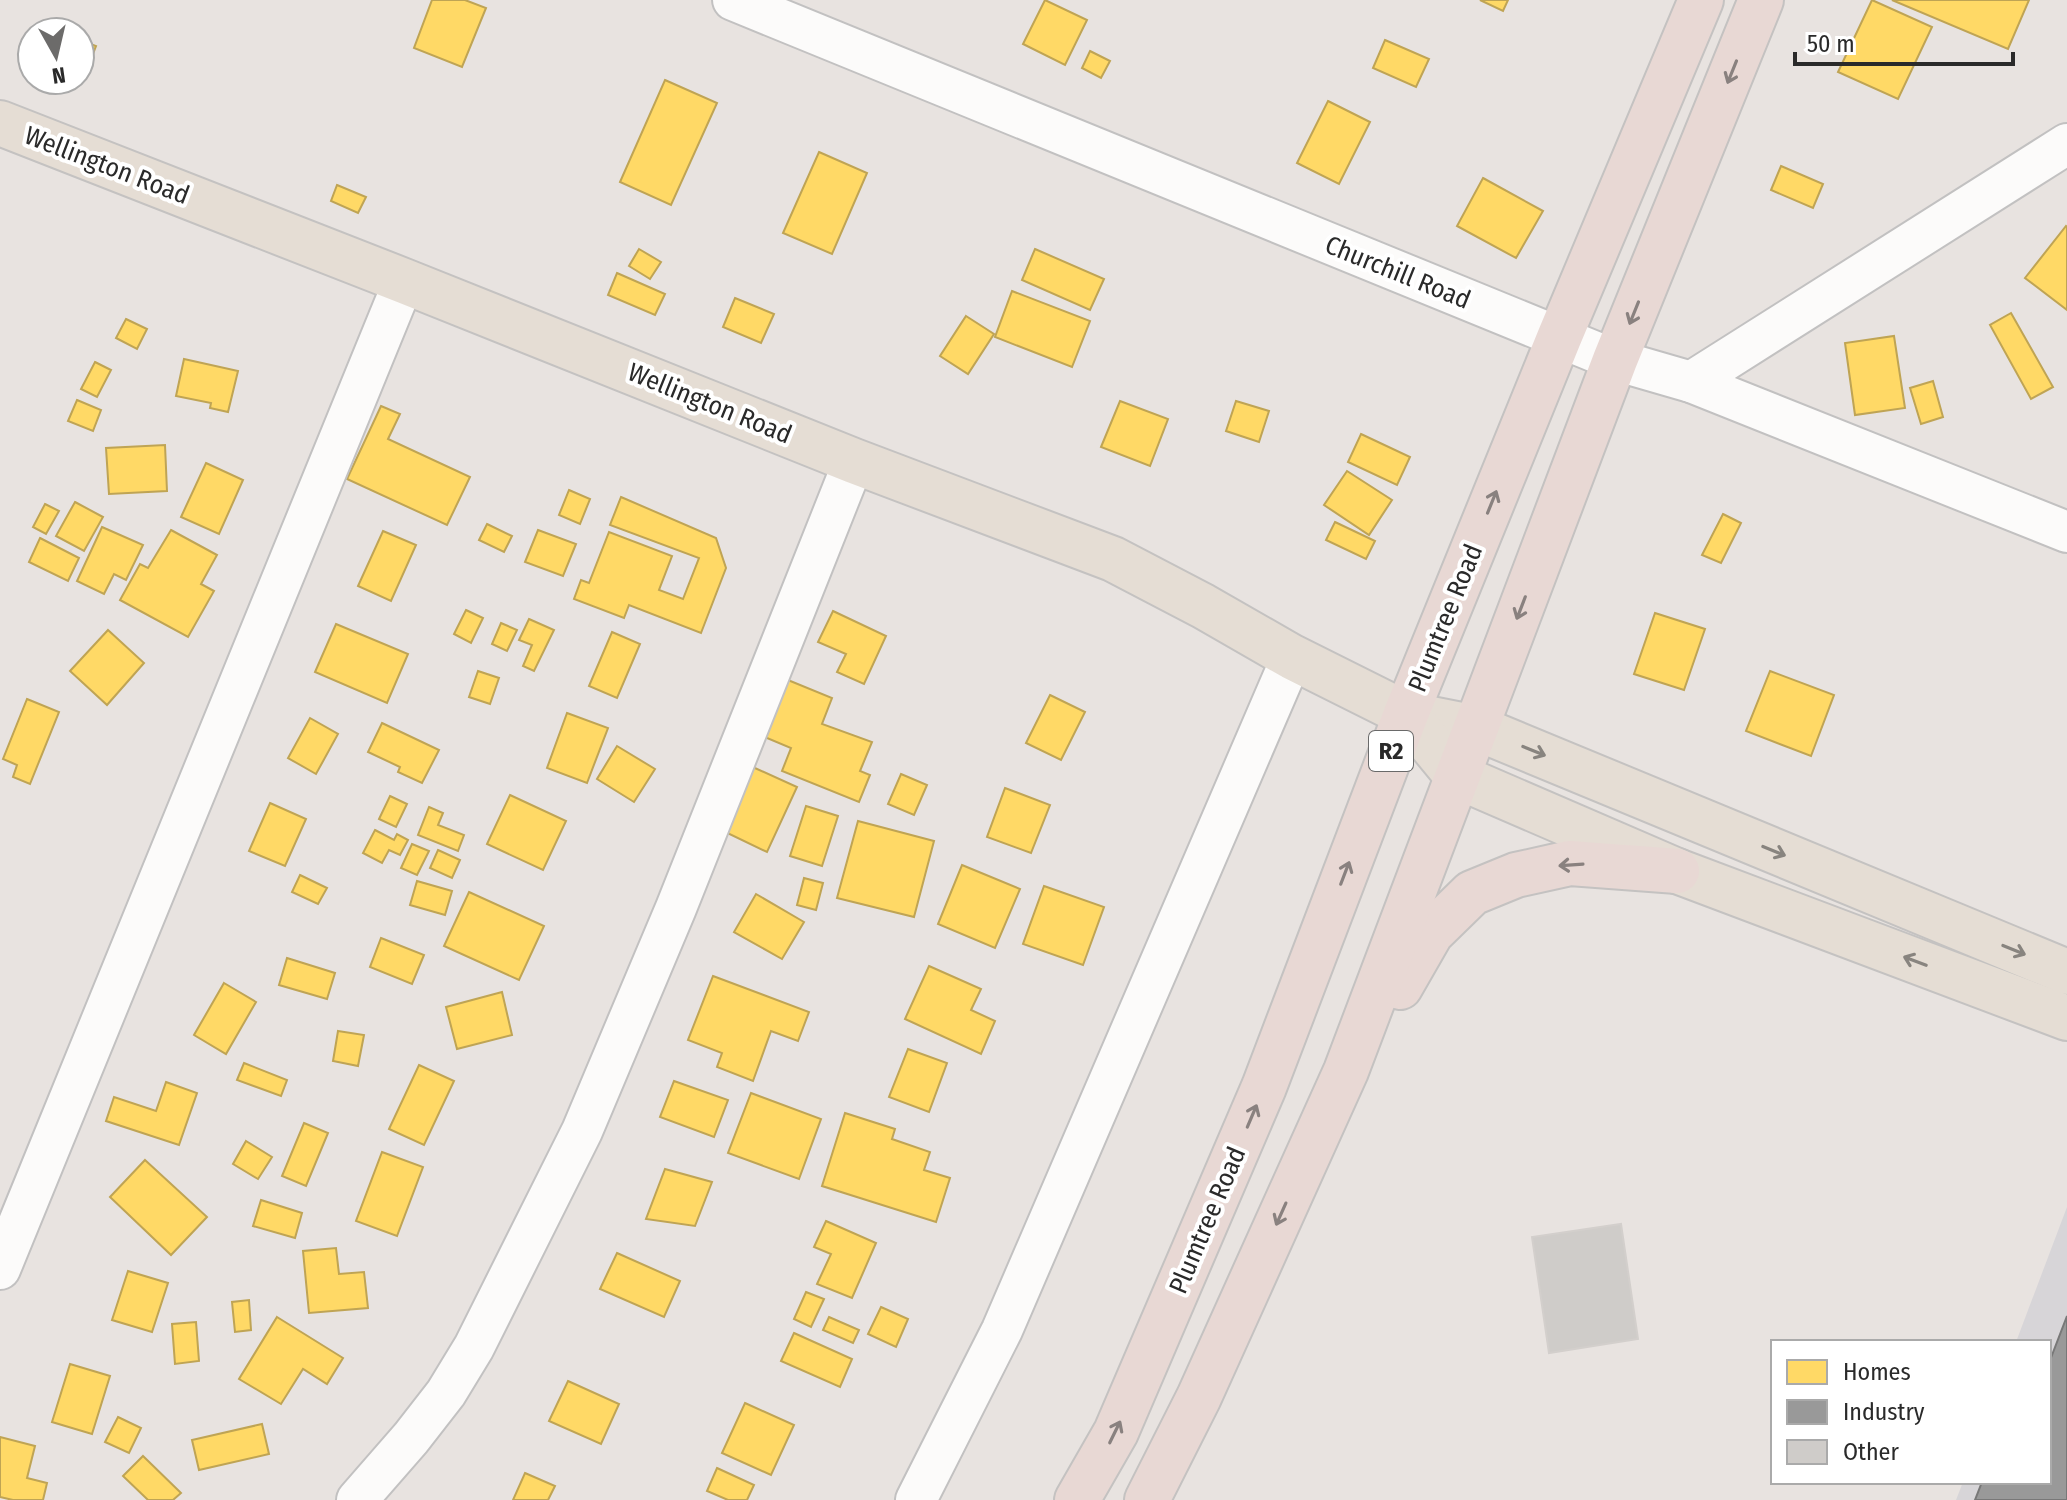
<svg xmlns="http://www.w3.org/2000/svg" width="2067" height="1500" font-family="'Fira Sans Condensed',sans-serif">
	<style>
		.industrial { fill: #d7d5d8 }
		.homes { fill: #ffd966; stroke: #bfa454; stroke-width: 2 }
		.industry { fill: #999; stroke: #787878; stroke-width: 2 }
		.building { fill: #cfccc9; stroke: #d3cfcc; stroke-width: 2 }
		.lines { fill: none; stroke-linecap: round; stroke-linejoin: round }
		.minor-casing { stroke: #c2c1c1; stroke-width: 44 }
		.major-casing { stroke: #c4c2c1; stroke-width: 48 }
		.highway-casing { stroke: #c4c2c1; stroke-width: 48 }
		.minor { stroke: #fcfbfa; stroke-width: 40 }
		.major { stroke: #e5ddd4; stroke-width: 44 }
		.highway { stroke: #e8d8d4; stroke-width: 44 }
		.oneway { stroke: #89817f }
		.oneway2 { stroke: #88847f }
		.labels { text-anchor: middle; stroke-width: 8; stroke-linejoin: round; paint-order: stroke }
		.shield { fill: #fff; stroke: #6a6a6a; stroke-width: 2 }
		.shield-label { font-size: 24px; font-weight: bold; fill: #2a2a2a }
		.street-label { font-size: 26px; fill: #2a2a2a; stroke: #fff }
	</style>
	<rect width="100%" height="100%" fill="#e8e3e0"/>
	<polygon class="industrial" points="2067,1207 2067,1500 1956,1500 1963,1482 2049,1482 2049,1342 2016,1342"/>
	<g class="homes">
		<polygon points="432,0 465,0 486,8 462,67 414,48"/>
		<polygon points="1045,0 1087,20 1065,65 1023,44"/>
		<polygon points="1480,0 1508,0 1503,11"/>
		<polygon points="1872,0 1932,27 1898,99 1838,72"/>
		<polygon points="1892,0 2029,0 2008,49"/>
		<polygon points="80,40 96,46 86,72 80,70"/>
		<polygon points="1385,40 1429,59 1416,87 1373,68"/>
		<polygon points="1090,51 1110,61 1101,78 1082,68"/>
		<polygon points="665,80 717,103 671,205 620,182"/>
		<polygon points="1328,101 1370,122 1339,184 1297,163"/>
		<polygon points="819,152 867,173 832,254 783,233"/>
		<polygon points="1781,166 1823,184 1813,208 1771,190"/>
		<polygon points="1483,178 1543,211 1516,258 1457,226"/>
		<polygon points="337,185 366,197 358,213 331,201"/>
		<polygon points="2066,226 2067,227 2067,310 2025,278"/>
		<polygon points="639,249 661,262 650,279 629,266"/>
		<polygon points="1035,249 1104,279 1090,310 1022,280"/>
		<polygon points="617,273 665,294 655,315 608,295"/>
		<polygon points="1012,291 1090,321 1072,367 995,337"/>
		<polygon points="735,298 774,314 761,343 723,327"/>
		<polygon points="2011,313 2053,387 2031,399 1990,325"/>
		<polygon points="966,316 994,334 968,374 940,356"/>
		<polygon points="126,319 147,329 137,349 116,338"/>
		<polygon points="1894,336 1905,408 1855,415 1845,343"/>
		<polygon points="184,359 238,371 228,412 210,408 211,403 176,396"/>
		<polygon points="95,362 111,370 97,397 81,389"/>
		<polygon points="1933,381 1943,417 1921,424 1910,388"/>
		<polygon points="77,400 101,410 93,431 68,421"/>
		<polygon points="1120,401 1168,419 1150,466 1101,447"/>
		<polygon points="1236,401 1269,411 1259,442 1226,431"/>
		<polygon points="381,406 400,414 388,439 470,477 447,525 347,479"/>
		<polygon points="1361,434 1410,457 1397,485 1348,462"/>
		<polygon points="165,445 167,491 109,494 106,448"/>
		<polygon points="206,463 243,480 219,534 181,517"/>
		<polygon points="1347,471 1392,500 1369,535 1324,505"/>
		<polygon points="569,490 590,499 580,524 559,515"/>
		<polygon points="621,497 716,538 726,568 701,633 629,605 624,618 574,599 581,580 589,583 609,532 672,556 659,590 683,599 699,558 610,525"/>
		<polygon points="75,502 103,517 84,551 56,536"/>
		<polygon points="45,504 59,511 46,534 33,527"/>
		<polygon points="1723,514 1741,523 1721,563 1702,555"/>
		<polygon points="1335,522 1375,541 1366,559 1326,540"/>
		<polygon points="487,524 512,536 504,552 479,540"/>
		<polygon points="102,527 143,545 126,580 114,574 104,594 77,581"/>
		<polygon points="171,530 217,555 201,584 214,591 188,637 120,600 140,564 148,568"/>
		<polygon points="538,530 576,544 563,576 525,562"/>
		<polygon points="383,531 416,545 391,601 358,586"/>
		<polygon points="40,538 79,558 68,581 29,562"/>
		<polygon points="466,610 483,618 471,643 454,634"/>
		<polygon points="833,611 886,636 864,684 837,672 846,654 818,642"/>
		<polygon points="1655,613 1705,629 1684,690 1634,674"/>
		<polygon points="529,619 554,630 534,671 523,666 532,645 519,640"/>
		<polygon points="501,623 517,630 507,651 492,644"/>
		<polygon points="336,624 408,654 387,703 315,672"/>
		<polygon points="108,630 144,663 107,705 70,671"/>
		<polygon points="612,632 640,644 617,698 589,686"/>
		<polygon points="478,671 499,678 490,704 469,697"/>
		<polygon points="1770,671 1834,695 1811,756 1746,731"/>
		<polygon points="783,678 832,698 822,724 872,742 860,771 870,775 859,802 782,771 791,748 760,735"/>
		<polygon points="1050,695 1085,712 1061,760 1026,743"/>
		<polygon points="27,699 59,712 30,784 13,777 17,765 3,759"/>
		<polygon points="567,713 608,728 587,783 547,768"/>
		<polygon points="310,718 338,734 316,774 288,758"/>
		<polygon points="382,723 439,750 422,783 398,772 400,767 368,752"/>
		<polygon points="617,746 655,769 634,802 597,779"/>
		<polygon points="746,764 797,787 767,852 717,828"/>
		<polygon points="901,774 927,785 914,815 888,804"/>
		<polygon points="1005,788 1050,805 1031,853 987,837"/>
		<polygon points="510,795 566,821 543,870 487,844"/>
		<polygon points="390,796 407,804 396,827 379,819"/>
		<polygon points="270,803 306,819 285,866 249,851"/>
		<polygon points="806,806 838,816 822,866 790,856"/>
		<polygon points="429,807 443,813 438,825 464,835 458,851 418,835"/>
		<polygon points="858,821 934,841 914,917 837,898"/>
		<polygon points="375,830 394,840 397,834 408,840 400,855 389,850 382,863 363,853"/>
		<polygon points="412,844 429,851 417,875 401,868"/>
		<polygon points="438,850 460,860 452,878 430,868"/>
		<polygon points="962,865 1020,889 995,948 938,924"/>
		<polygon points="300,875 327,888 318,904 292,892"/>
		<polygon points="804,878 823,883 816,910 797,905"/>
		<polygon points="417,881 452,891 445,915 410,905"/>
		<polygon points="1044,886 1104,907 1083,965 1023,944"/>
		<polygon points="469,892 544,926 519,980 444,946"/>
		<polygon points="756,894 804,922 782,959 734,932"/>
		<polygon points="381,938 424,955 412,984 370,967"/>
		<polygon points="287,958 335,973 327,999 279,985"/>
		<polygon points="929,966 981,989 971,1010 995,1021 981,1054 905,1019"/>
		<polygon points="713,976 809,1012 798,1041 771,1031 753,1081 717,1067 722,1053 688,1040"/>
		<polygon points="224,983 256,1002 226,1054 194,1035"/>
		<polygon points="502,992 512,1035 457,1049 446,1007"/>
		<polygon points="338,1031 364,1035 358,1066 333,1061"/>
		<polygon points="908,1049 947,1063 929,1112 889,1097"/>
		<polygon points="244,1063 287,1080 281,1096 237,1080"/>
		<polygon points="419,1065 454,1081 424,1145 389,1129"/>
		<polygon points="674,1081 728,1100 714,1137 660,1117"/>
		<polygon points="166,1082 197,1093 179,1145 106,1121 114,1097 156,1111"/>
		<polygon points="751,1093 821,1119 799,1179 728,1153"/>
		<polygon points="845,1113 895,1129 892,1139 930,1152 924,1170 950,1178 936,1222 822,1186"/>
		<polygon points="304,1123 328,1133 306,1186 282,1176"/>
		<polygon points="246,1141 272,1157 258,1179 233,1164"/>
		<polygon points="382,1152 423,1167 397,1236 356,1221"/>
		<polygon points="145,1160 207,1217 171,1255 110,1197"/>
		<polygon points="665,1169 712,1182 695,1226 646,1219"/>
		<polygon points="261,1200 302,1213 295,1238 253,1226"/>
		<polygon points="826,1221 876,1243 852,1298 817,1284 831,1254 814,1247"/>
		<polygon points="336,1248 339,1274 364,1272 368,1308 309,1313 303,1251"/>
		<polygon points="617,1253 680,1281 664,1317 600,1289"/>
		<polygon points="128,1271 168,1283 152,1332 112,1320"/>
		<polygon points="806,1292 824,1299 811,1327 794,1319"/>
		<polygon points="249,1300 251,1330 235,1332 232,1302"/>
		<polygon points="881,1307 908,1319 896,1347 868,1334"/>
		<polygon points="277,1317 343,1358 327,1384 303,1369 281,1404 239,1379"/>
		<polygon points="829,1317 859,1330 853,1343 823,1330"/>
		<polygon points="196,1322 199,1361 175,1364 172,1324"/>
		<polygon points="794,1333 852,1359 840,1387 781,1361"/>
		<polygon points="70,1364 110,1376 92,1434 52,1422"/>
		<polygon points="568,1381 619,1404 601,1444 549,1421"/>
		<polygon points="745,1403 794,1425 771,1475 722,1453"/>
		<polygon points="118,1417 141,1428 129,1453 105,1442"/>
		<polygon points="262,1424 269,1454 199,1470 192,1440"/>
		<polygon points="0,1437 35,1446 27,1478 47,1483 43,1500 13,1500 0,1497"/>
		<polygon points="143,1456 181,1493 173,1500 148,1500 123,1476"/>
		<polygon points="717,1468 754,1485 747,1500 728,1500 707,1491"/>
		<polygon points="525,1473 555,1486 548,1500 513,1500"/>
	</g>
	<polygon class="industry" points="2067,1316 2067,1500 1975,1500 1982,1482 2049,1482 2049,1363"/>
	<polygon class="building" points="1621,1224 1638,1339 1549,1353 1532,1237"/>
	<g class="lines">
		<defs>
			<g id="minor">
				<polyline points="733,0 1615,360 1691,382 2067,532"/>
				<polyline points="1691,382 2067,144"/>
				<polyline points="0,1269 404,281"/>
				<polyline points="357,1500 411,1438 446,1393 474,1347 582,1131 676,908 854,461"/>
				<polyline points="916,1500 1002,1330 1292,657"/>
			</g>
			<g id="major">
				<polyline points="0,123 404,281 854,461 1113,559 1203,606 1292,657 1406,714 1477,728 2067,972"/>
				<polyline points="1406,714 1457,776 1677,871 2067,1018"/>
			</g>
			<g id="highway">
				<polyline points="1400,987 1431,933 1472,893 1516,875 1570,863 1677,871"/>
				<polyline points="1077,1500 1116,1432 1264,1087 1406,714 1559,338 1701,0"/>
				<polyline points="1147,1500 1199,1397 1346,1071 1615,360 1761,0"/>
			</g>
		</defs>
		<use href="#minor" class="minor-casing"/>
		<use href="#major" class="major-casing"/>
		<use href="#highway" class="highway-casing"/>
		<use href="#minor" class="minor"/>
		<use href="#major" class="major"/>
		<use href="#highway" class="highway"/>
	</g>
	<defs><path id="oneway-shaft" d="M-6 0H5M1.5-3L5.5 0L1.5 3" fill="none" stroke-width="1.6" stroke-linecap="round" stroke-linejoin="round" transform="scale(2)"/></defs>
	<g class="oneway">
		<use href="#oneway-shaft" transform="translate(1732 72) rotate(112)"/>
		<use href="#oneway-shaft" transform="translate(1634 313) rotate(112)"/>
		<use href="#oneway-shaft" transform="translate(1492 502) rotate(-68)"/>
		<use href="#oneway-shaft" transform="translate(1521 608) rotate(111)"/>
		<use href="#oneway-shaft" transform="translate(1571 865) rotate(176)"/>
		<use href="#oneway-shaft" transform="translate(1345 873) rotate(-69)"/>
		<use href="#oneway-shaft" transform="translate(1252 1116) rotate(-67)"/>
		<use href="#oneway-shaft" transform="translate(1281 1214) rotate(114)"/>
		<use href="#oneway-shaft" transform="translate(1115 1432) rotate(-64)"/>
	</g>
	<g class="oneway2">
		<use href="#oneway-shaft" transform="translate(1534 751) rotate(22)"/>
		<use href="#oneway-shaft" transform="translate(1774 851) rotate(22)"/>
		<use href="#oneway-shaft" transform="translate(2014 950) rotate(22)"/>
		<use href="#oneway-shaft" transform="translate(1915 961) rotate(-159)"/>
	</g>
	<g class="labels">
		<rect class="shield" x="1369" y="731" width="44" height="40" rx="6"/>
		<g class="shield-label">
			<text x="1391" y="759">R2</text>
		</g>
		<g class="street-label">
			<text transform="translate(107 165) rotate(21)" y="9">Wellington Road</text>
			<text transform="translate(1398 272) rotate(22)" y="9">Churchill Road</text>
			<text transform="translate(710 403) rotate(22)" y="9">Wellington Road</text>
			<text transform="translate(1445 618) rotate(-68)" y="9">Plumtree Road</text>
			<text transform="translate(1207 1220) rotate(-67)" y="9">Plumtree Road</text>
		</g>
	</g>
	<rect x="1771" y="1340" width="280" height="144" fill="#ffffff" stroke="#aaaaaa" stroke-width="2"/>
	<rect x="1787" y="1360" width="40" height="24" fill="#ffd966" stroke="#aaaaaa" stroke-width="2"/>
	<text x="1843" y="1380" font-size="24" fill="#2a2a2a">Homes</text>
	<rect x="1787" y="1400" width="40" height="24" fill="#999999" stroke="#aaaaaa" stroke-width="2"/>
	<text x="1843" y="1420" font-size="24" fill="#2a2a2a">Industry</text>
	<rect x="1787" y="1440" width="40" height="24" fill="#cfccc9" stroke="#aaaaaa" stroke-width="2"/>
	<text x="1843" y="1460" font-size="24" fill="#2a2a2a">Other</text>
	<g transform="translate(56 56) rotate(172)"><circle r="38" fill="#ffffff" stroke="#aaaaaa" stroke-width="2"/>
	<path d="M0-6L14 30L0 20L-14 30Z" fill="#6c6b6a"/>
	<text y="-12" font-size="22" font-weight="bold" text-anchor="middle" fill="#2a2a2a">N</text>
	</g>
	<path d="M1795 52v12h218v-12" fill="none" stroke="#2a2a2a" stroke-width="4"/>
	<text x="1807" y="52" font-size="24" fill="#2a2a2a" stroke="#ffffff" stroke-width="6" paint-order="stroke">50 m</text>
</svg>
